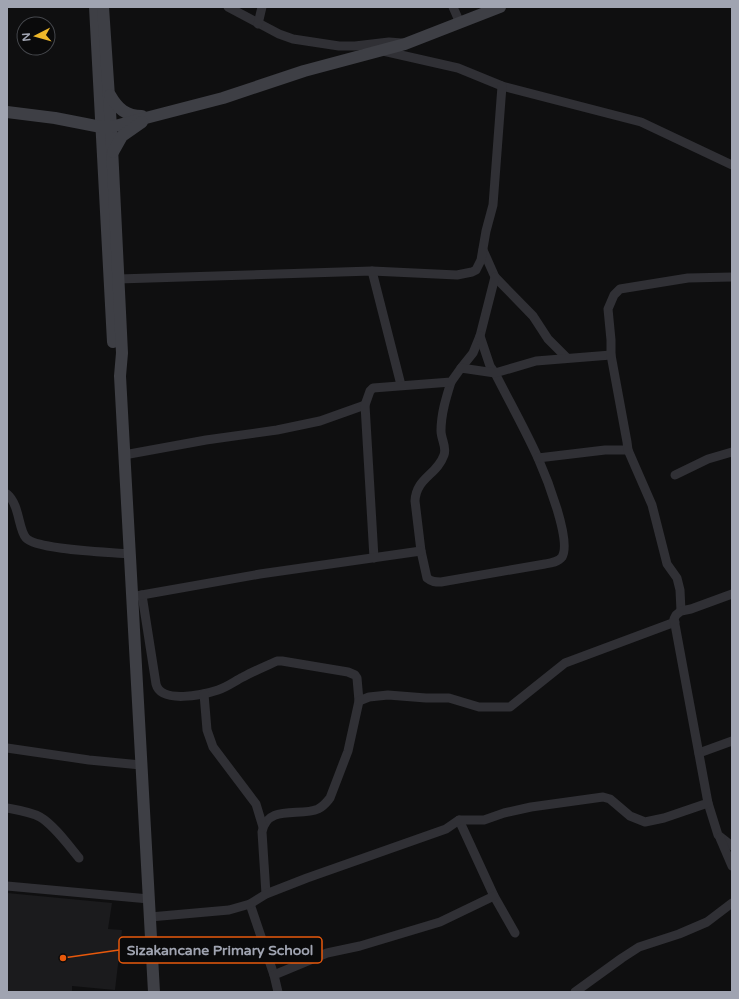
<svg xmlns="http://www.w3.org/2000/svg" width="739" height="999" font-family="'Varela Round',sans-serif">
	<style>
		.built { fill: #1b1b1d }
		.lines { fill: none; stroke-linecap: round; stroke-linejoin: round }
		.street { stroke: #303035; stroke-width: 9 }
		.secondary { stroke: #3e3f45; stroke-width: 12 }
		.leader { fill: none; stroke: #e8590c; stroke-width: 1.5 }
		.callout-dot { fill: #e8590c; stroke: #0a0a0b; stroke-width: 1.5 }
		.callout { fill: #0a0a0b; stroke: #e8590c; stroke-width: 1.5 }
		.callout-label { font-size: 14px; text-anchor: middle; font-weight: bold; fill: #a0a4b1 }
	</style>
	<rect width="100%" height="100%" fill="#0f0f10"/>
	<polygon class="built" points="7,893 112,903 108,929 122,930 115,990 72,986 72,992 7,992"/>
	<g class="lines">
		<g class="street">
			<polyline points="228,7 279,34 293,39 339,46 355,46 389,42 402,43"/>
			<polyline points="453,7 460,23"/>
			<polyline points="258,24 262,7"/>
			<polyline points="383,51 458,68 502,86 641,122 732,165"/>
			<polyline points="483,250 495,277 533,316 548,339 567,358"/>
			<polyline points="372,271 401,385"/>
			<polyline points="112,281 118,279 372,271 457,275 472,272 476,270 481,260 486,231 493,205 502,86"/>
			<polyline points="461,368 473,353 480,336 495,277"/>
			<path d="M451 382C446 398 441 414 441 431 441 439 447 447 444 455 437 475 416 478 415 501L421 551 427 578C432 582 435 582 441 582L545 564C551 563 558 562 562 557 572 541 546 476 538 458 525 429 509 401 495 373L490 366 480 336"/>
			<polyline points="124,455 206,440 277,430 320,421 365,405"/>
			<polyline points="538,458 605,450 628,450"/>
			<polyline points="675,475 708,459 732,452"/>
			<path d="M7 494C20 505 18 529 26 538 37 550 111 552 130 554"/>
			<polyline points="374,558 365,405 370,391 373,388 451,382 461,368 495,373 536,361 611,355"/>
			<path d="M142 595 156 684C161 704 203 695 218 690 227 687 235 681 243 677 254 671 266 666 277 661H282L348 672 355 675 357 678 359 701 348 751 330 798C326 803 324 806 318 809 300 817 267 804 262 832L266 894"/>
			<polyline points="136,596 260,574 421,551"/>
			<polyline points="681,611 680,590 677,578 667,564 652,505 628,450 627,442 611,355 611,340 608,309 614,295 620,289 688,278 732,277"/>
			<polyline points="204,694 207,730 213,747 256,804 263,827"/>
			<polyline points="359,701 369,697 388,695 426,698 449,698 479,707 510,707 565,663 675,622"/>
			<polyline points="7,748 89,760 141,765"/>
			<polyline points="699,753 732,741"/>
			<polyline points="708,803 718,835 732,846"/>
			<path d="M7 808C18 810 31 812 40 817 54 825 69 846 79 858"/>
			<polyline points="459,820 494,896 515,933"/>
			<polyline points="720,838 732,866"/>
			<polyline points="7,886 149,899"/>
			<polyline points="250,904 274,975 278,992"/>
			<polyline points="150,917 229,910 250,904 266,894 307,878 446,829 459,820 484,820 504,813 531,807 603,797 610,799 630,816 645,822 664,818 708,803 674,619 676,615 681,611 691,609 732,594"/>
			<polyline points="274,975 327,953 360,946 440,922 494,896"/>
			<polyline points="575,992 622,958 639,947 679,934 707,922 732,903"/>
		</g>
		<g class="secondary">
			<polyline points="95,7 113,342"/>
			<polyline points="103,7 111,127 122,353 120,376 154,992"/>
			<path d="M110 95C118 109 126 116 142 116"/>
			<polyline points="7,112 55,118 101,127 111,127 223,98 304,71 405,44 500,7"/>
			<polyline points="113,152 122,136 142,122"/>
		</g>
	</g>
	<path class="leader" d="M63 958L119 950"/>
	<circle class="callout-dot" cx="63" cy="958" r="4"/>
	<rect class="callout" x="119" y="937" width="203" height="26" rx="4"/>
	<g class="callout-label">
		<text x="220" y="955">Sizakancane Primary School</text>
	</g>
	<rect width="739" height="999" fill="none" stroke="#a0a4b1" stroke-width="16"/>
	<g transform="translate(36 36) rotate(264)"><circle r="19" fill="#0a0a0b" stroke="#46484d"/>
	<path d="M0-3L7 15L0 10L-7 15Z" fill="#edb72a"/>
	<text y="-6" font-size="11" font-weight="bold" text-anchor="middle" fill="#a0a4b1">N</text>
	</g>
</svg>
